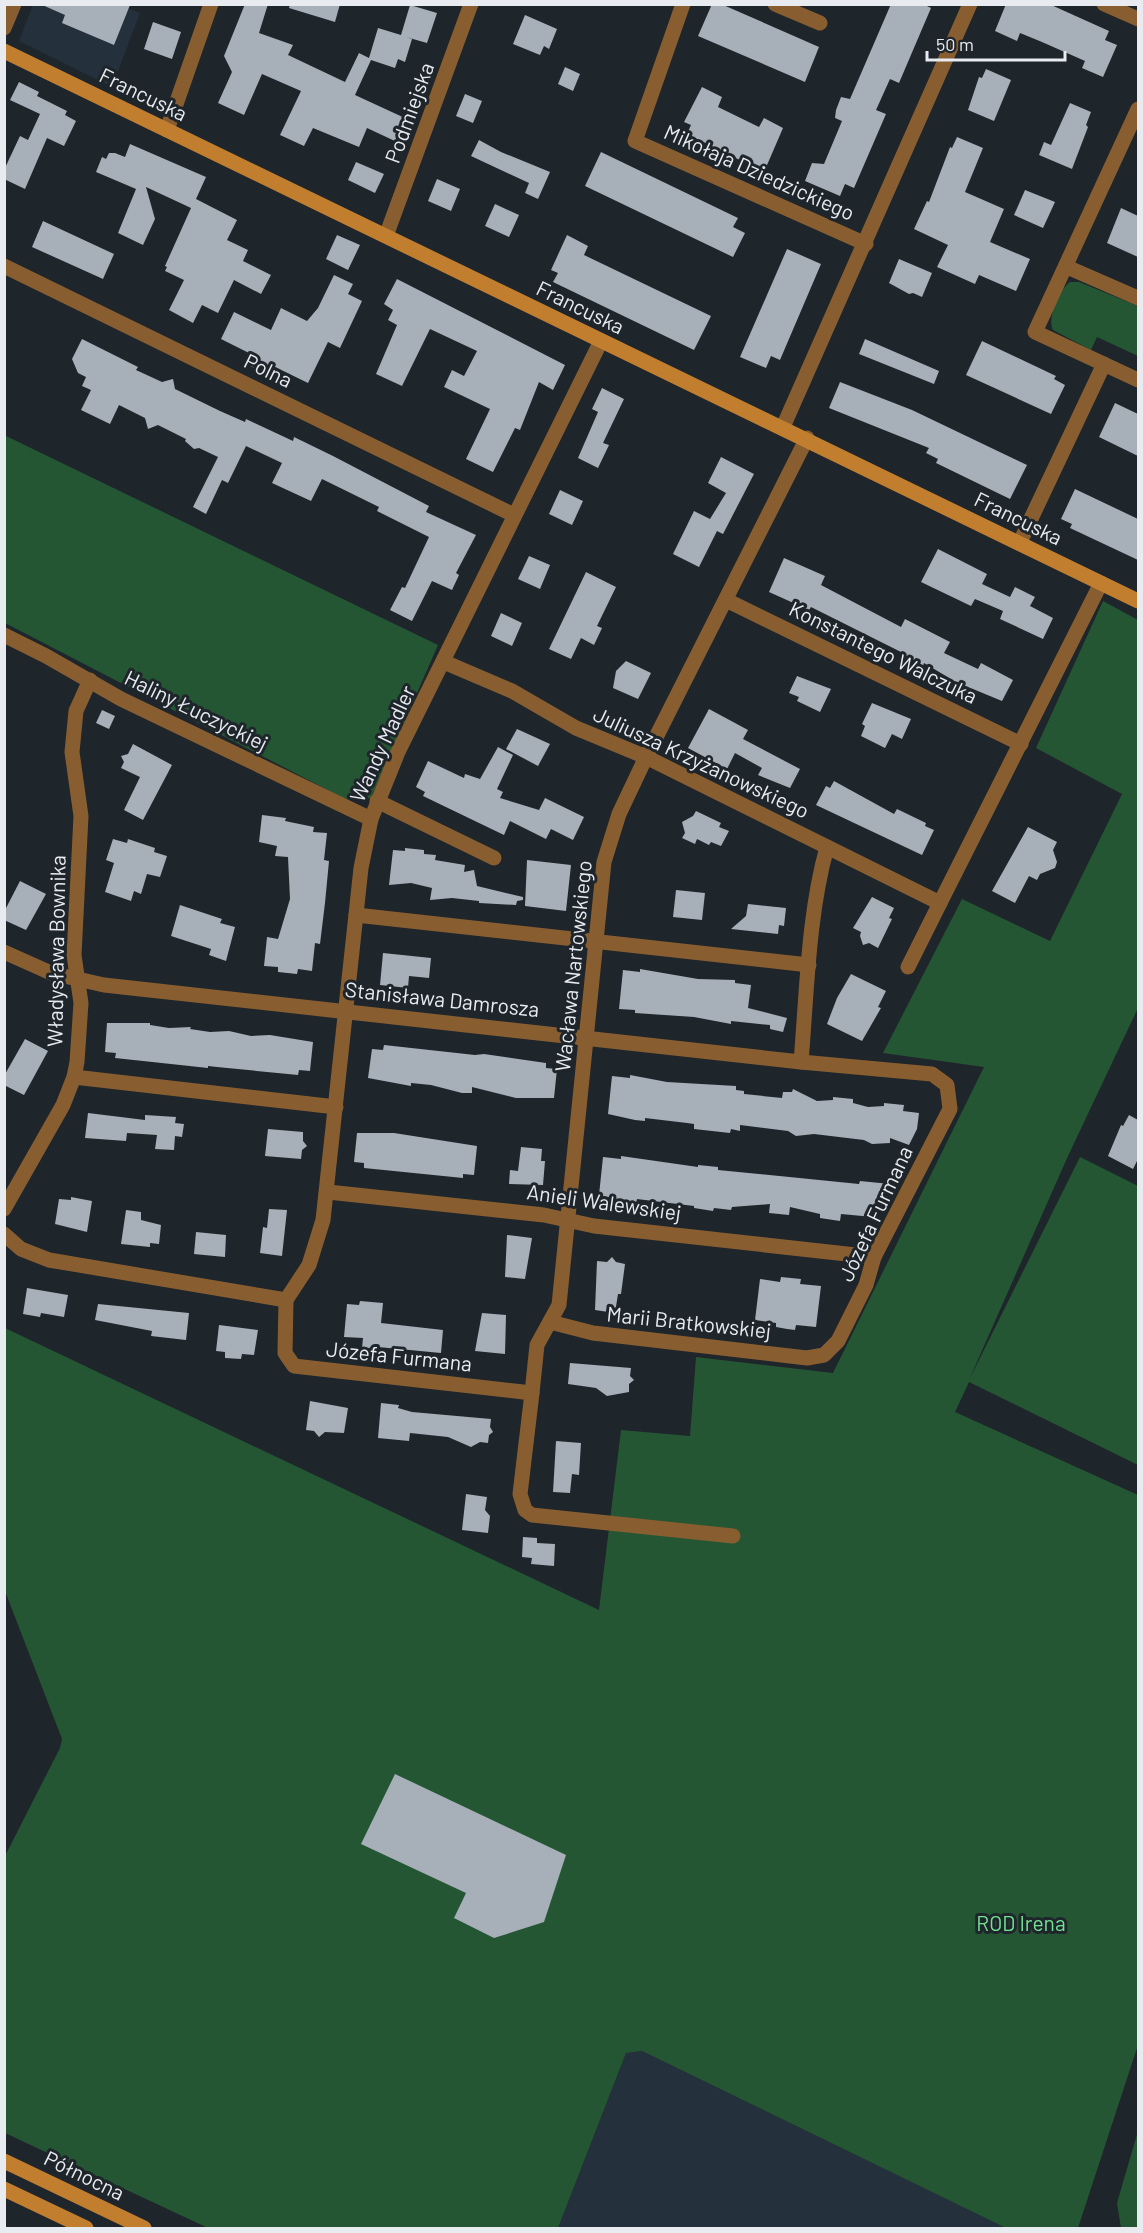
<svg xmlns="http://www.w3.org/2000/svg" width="1143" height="2233" font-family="Barlow,sans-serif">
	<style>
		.built { fill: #24303b }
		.green { fill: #255634 }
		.building { fill: #a7afb8 }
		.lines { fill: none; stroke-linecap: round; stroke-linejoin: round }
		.street { stroke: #885e31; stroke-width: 15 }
		.secondary { stroke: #c27e2f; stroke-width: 15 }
		.labels { text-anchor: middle; stroke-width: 6; stroke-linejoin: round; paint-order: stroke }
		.street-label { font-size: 21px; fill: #e8ecf1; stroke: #1e252b }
		.park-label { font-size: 21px; fill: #71e292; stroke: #1e252b }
	</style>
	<rect width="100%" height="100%" fill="#1e252b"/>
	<g class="built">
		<polygon points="33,5 119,5 140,13 112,87 19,41"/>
		<polygon points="642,2051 881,2167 1006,2228 558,2228 626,2053"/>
	</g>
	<g class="green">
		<path d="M1070 282H1079L1138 306V356L1097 337 1091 350 1053 330C1047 317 1059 290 1070 282Z"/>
		<polygon points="4,435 438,645 371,798 347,800 5,623"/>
		<polygon points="1103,601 1138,620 1138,1008 1068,1156 969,1380 1080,1157 1138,1186 1138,1465 969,1382 955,1412 1138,1495 1138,2045 1078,2228 1006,2228 642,2051 626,2053 558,2228 208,2228 5,2133 5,1856 60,1748 62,1739 5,1591 5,1328 599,1610 621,1430 690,1436 696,1357 833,1373 984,1067 883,1053 962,899 1050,941 1122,794 1036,748"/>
		<polygon points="1138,2131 1138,2228 1121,2228 1117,2203"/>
	</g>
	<g class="building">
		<polygon points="40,4 51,4 130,5 114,45 62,23 65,15"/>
		<polygon points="245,4 268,4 259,33 293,45 288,55 345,82 359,53 369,58 378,28 401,35 410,5 437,13 427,43 406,37 412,39 405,62 398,59 395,68 371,60 355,95 407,119 397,142 367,128 359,147 313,128 304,146 280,135 301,91 262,74 244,115 218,103 232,72 224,56"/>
		<polygon points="290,4 340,4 335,22 289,8"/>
		<polygon points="712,4 721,4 819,47 805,82 698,36"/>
		<polygon points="891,4 923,4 931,8 899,83 890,79 876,110 886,114 854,188 845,184 840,196 805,181 812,163 824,164 842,121 835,118 836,110 841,97 850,99"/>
		<polygon points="1006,4 1049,4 1109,31 1105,40 1117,45 1103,77 1082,68 1085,61 1042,42 1020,33 1017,41 995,31"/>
		<polygon points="525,15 557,29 549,49 544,46 540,55 513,44"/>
		<polygon points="153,22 181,32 172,59 144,49"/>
		<polygon points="565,67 580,74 573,91 558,84"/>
		<polygon points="986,69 1011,80 994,121 968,110 979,77 982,78"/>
		<polygon points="19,82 39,92 37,96 67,111 65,115 76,121 64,146 47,138 25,189 4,179 4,170 20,136 28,140 40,114 10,100"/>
		<polygon points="702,87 722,97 718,107 759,127 764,118 783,128 764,172 687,134 691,125 684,122"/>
		<polygon points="465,94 482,101 473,123 456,116"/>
		<polygon points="1070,103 1091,112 1086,125 1088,127 1072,169 1039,155 1044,142 1051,145"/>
		<polygon points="957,137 983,148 965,192 1004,209 990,242 1030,259 1016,291 979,275 975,284 937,267 948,245 914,229 927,201 929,202 950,147 952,148"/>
		<polygon points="479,140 501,152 550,172 538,199 525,193 529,183 471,156"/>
		<polygon points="130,144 206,177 196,199 237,220 227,240 248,250 243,261 271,275 261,294 234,280 218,313 202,305 193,323 169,310 184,280 165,271 167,267 165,266 191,208 146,187 155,219 143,245 118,233 136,189 96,172 102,157 106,159 109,153 115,153 125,157"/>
		<polygon points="601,152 738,218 733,227 745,233 733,257 585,186"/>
		<polygon points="356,162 384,174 375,193 348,180"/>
		<polygon points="437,179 460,189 451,211 428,201"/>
		<polygon points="1025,190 1055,202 1043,228 1014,215"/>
		<polygon points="495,204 519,215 509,237 485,226"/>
		<polygon points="1121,208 1138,216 1138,257 1107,243"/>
		<polygon points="43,221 114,254 103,279 32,247"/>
		<polygon points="337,235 360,245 348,270 326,259"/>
		<polygon points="567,235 588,246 584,255 711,316 694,350 553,282 558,273 551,270"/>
		<polygon points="787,249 821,264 780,360 771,356 766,368 740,357"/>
		<polygon points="899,259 932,273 922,297 913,293 909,294 889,283"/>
		<polygon points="334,275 353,284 348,294 362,301 340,348 328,342 308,383 271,365 267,374 246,364 251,354 221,339 234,312 271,330 281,308 307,321 318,308"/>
		<polygon points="397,279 565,365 553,390 539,382 520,430 515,428 493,472 466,459 490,409 444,387 452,370 464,376 477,351 430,329 402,386 376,374 397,325 388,320 393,310 384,304"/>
		<polygon points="82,339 138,367 136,370 162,382 173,379 175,389 220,411 245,422 246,419 293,441 294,437 333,456 429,506 426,512 476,535 456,573 459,575 452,590 432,581 412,621 390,610 402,587 405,588 429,537 377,511 379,507 322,479 311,501 272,483 282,463 246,446 228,483 222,480 206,514 193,507 218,457 199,448 194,449 185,441 186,439 158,425 148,429 145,418 119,405 110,424 81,410 91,390 82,386 86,377 78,373 72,359"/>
		<polygon points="865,339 939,371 934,384 859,354"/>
		<polygon points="982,341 1056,376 1054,379 1065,385 1051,414 966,375"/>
		<polygon points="840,382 912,410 1027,465 1010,499 936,463 938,459 926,453 929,448 829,408"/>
		<polygon points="602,388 624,399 603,443 609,445 598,468 578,458 598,412 592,409"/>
		<polygon points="1115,403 1138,414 1138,456 1099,437"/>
		<polygon points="721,457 754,474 723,534 717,531 699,567 673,554 694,511 710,519 726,493 708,483"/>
		<polygon points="1075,489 1138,519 1138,560 1070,528 1072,524 1061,519"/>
		<polygon points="560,490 583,501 572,525 549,514"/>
		<polygon points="938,549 987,574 982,584 1010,597 1015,587 1035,597 1030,606 1053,618 1043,639 1000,619 1003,611 975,599 971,606 921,582"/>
		<polygon points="529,556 550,565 540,589 518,579"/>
		<polygon points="784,558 825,576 821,585 901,627 905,619 950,642 944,653 978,669 981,663 1013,680 1002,701 956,682 924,663 923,666 902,656 903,653 811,607 809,610 769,592"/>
		<polygon points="586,572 616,587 597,626 602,628 594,645 581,638 571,659 549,649"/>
		<polygon points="501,613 522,623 512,646 491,636"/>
		<polygon points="626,661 651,673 638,699 613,688 616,671"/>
		<polygon points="797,676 831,689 820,712 797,701 799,697 789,693"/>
		<polygon points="872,703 911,719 902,739 892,734 885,748 861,736 865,726 862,724"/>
		<polygon points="709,709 748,730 743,739 800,769 790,788 758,775 762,768 735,753 727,769 688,748"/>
		<polygon points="102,710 115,716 109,729 96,723"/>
		<polygon points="517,729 550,744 538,766 506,749"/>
		<polygon points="133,744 172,765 143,820 124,810 140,777 121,768 124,762 121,756 128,754"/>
		<polygon points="498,747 513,755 497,789 503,792 500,798 539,810 545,798 584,817 573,840 551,829 546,839 510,821 504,835 423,796 425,792 416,787 428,761 464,778 465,774 480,779"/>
		<polygon points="834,781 894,814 897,809 926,823 925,826 934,830 922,855 816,805 826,786 830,788"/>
		<polygon points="696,811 721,823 719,827 729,831 721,846 711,842 709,845 697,839 695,844 682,838 685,833 682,822 693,816"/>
		<polygon points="262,815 286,818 285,821 314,827 313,832 327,833 324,860 329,861 325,903 320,944 315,943 312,971 298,969 297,974 278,972 278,967 264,966 267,937 278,939 290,899 288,857 275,856 277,846 259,842"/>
		<polygon points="1028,827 1057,842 1053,850 1057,862 1055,868 1040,874 1037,880 1029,876 1015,903 992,891"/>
		<polygon points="113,839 127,843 128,839 155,848 154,852 167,856 160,877 147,874 141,894 134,891 131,901 105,892 114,863 106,860"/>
		<polygon points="405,848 424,850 424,854 436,855 435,860 465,865 464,872 474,870 477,886 523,897 523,900 517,901 516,905 479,903 479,901 452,898 430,900 432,888 411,883 389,885 393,850 405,851"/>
		<polygon points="527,860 571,865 566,911 525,906"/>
		<polygon points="20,881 46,894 26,930 4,920 4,912"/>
		<polygon points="676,890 705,893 702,920 673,917"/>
		<polygon points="872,897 894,908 889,918 892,919 878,948 869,943 863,945 860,936 861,932 853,928"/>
		<polygon points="748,904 786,908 784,926 779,925 778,934 731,929 746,916"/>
		<polygon points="180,905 222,919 220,923 235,927 226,961 209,955 211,949 171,936"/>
		<polygon points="383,953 431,958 429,978 409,976 408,988 380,985"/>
		<polygon points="640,969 698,979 735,980 735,983 751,985 748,1008 787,1018 783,1032 770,1029 770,1025 731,1021 731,1024 694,1017 635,1013 635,1010 619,1009 623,970 640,972"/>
		<polygon points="851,974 886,991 878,1007 881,1008 862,1041 827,1024 837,998"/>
		<polygon points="107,1023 150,1023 150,1025 169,1028 191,1027 190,1029 210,1032 229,1031 251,1036 270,1035 313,1042 310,1071 299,1070 298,1075 217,1067 208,1066 208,1068 115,1058 116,1053 105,1052"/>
		<polygon points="25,1039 48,1051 24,1095 4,1085 4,1076"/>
		<polygon points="384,1045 475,1055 484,1054 546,1063 546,1068 557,1069 554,1098 516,1098 472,1087 472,1093 462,1093 431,1085 411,1083 411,1086 368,1078 372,1049 383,1050"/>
		<polygon points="630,1075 667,1082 736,1086 736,1090 744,1091 744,1094 782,1098 783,1092 792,1092 793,1089 817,1101 833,1100 833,1097 853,1099 853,1103 868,1107 884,1106 884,1103 904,1105 903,1111 919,1113 917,1129 909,1145 890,1138 890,1143 872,1144 864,1140 814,1134 796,1136 788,1131 740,1125 740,1131 731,1129 730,1133 694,1129 694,1124 687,1123 645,1118 645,1121 635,1120 608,1114 612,1076 630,1078"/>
		<polygon points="88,1113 145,1120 145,1115 176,1117 175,1123 184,1124 182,1137 175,1136 174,1150 155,1149 157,1135 127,1133 126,1141 85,1138"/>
		<polygon points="1129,1115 1138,1120 1138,1159 1133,1169 1108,1156 1121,1125 1123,1126"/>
		<polygon points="268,1129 303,1132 303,1141 307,1146 302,1150 301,1159 265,1156"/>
		<polygon points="357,1133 394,1133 477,1146 474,1175 463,1174 463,1178 364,1168 364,1163 354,1162"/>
		<polygon points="521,1147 542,1149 541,1161 545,1161 543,1185 509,1184 510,1170 518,1171"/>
		<polygon points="621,1156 698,1167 698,1165 718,1167 718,1170 859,1184 860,1181 890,1184 873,1217 841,1214 840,1221 820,1218 820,1214 790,1207 789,1215 769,1213 770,1204 732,1207 731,1210 714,1208 713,1211 694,1208 694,1206 637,1199 636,1203 599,1195 603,1157 621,1159"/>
		<polygon points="71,1197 92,1201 87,1232 55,1224 59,1199 71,1200"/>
		<polygon points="269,1209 287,1210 282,1256 260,1253 263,1227 267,1228"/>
		<polygon points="126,1210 141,1212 141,1220 161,1225 159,1244 150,1243 150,1247 121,1244"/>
		<polygon points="196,1232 226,1235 225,1257 194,1254"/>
		<polygon points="507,1235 532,1238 525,1279 505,1277"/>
		<polygon points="612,1257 616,1262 625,1264 621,1294 618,1294 615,1313 595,1310 597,1261 607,1262"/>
		<polygon points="781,1277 801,1279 800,1284 821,1286 816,1327 796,1325 795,1330 787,1329 776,1327 776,1323 755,1320 760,1279 780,1282"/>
		<polygon points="27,1288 68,1295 64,1317 41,1313 40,1317 23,1314"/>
		<polygon points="360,1301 383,1303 381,1323 443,1330 441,1353 378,1347 378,1350 362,1348 363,1338 344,1337 347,1304 359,1305"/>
		<polygon points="98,1304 189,1313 186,1340 151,1336 152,1331 95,1320"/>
		<polygon points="482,1313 506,1315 505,1354 475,1351"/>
		<polygon points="219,1325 258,1330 254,1355 242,1354 241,1359 225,1358 225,1352 216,1351"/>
		<polygon points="570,1363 631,1368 630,1376 634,1380 629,1384 629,1392 607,1396 596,1388 568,1384"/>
		<polygon points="310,1401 348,1408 344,1433 325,1432 319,1437 314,1431 306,1430"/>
		<polygon points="381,1403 399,1405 398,1408 412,1412 491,1419 490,1427 493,1432 489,1435 488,1443 480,1442 471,1447 448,1437 410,1433 409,1441 378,1438"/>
		<polygon points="556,1441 581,1443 579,1475 572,1474 570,1493 553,1492"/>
		<polygon points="466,1494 487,1497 485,1510 490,1516 488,1533 462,1530"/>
		<polygon points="523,1537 537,1538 537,1543 555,1544 554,1566 531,1564 532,1558 522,1557"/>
		<polygon points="395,1774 566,1855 544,1922 494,1938 454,1918 466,1893 361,1844"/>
	</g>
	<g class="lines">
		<g class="street">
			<polyline points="683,4 635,141 866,244"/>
			<polyline points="775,4 820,23"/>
			<polyline points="1104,4 1138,19"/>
			<polyline points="4,28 14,4"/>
			<polyline points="1138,109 1035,332 1138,380"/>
			<polyline points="167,130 211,4"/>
			<polyline points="386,236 471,4"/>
			<polyline points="4,266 514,515"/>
			<polyline points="1067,267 1138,298"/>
			<polyline points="783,427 970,4"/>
			<polyline points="1020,542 1104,364"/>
			<polyline points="726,600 1021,744"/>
			<polyline points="4,635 46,656 121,699 371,819"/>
			<polyline points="444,662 512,691 576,728 646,757 940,903 1101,583"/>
			<polyline points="377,801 494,858"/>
			<polyline points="356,915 809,965"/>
			<polyline points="4,952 51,973 104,985 801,1062 932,1074 947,1085 950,1109 874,1257 866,1285 838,1341 824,1355 807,1358 593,1333 550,1322"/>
			<polyline points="908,967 940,903"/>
			<path d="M801 1062C807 991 808 915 827 847"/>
			<polyline points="74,1077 336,1107"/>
			<polyline points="328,1192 544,1215 594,1226 874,1257"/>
			<polyline points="4,1209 63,1105 74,1077 77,1062 81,1003 74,955 81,816 72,752 76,711 90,680"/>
			<polyline points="4,1234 21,1249 49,1260 286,1300 285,1353 294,1366 532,1393 520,1494 525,1510 532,1515 733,1536"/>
			<polyline points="286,1300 309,1265 323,1220 361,868 371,819 398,752 601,341"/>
			<polyline points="532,1393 537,1345 559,1305 604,862 619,814 646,757 807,438"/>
		</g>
		<g class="secondary">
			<polyline points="4,51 1138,601"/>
			<polyline points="4,2161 144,2228"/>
			<polyline points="4,2189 86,2228"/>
		</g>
	</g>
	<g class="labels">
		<g class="street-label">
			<text transform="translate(143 95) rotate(26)" y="7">Francuska</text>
			<text transform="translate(410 113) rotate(-70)" y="7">Podmiejska</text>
			<text transform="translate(759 173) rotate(24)" y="7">Mikołaja Dziedzickiego</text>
			<text transform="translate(580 308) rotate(26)" y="7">Francuska</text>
			<text transform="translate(268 371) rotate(26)" y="7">Polna</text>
			<text transform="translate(1018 519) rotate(26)" y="7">Francuska</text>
			<text transform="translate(883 653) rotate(26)" y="7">Konstantego Walczuka</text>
			<text transform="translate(196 711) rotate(26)" y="7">Haliny Łuczyckiej</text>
			<text transform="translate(383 744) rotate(-65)" y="7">Wandy Madler</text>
			<text transform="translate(701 763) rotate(25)" y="7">Juliusza Krzyżanowskiego</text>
			<text transform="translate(57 951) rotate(-89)" y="7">Władysława Bownika</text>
			<text transform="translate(574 966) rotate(-84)" y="7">Wacława Nartowskiego</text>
			<text transform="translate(442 1000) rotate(6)" y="7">Stanisława Damrosza</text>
			<text transform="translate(604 1203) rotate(8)" y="7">Anieli Walewskiej</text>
			<text transform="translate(876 1214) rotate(-65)" y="7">Józefa Furmana</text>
			<text transform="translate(689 1323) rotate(6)" y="7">Marii Bratkowskiej</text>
			<text transform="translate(399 1357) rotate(6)" y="7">Józefa Furmana</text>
			<text transform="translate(84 2176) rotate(26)" y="7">Północna</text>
		</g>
		<g class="park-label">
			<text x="1021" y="1931">ROD Irena</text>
		</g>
	</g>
	<rect width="1143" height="2233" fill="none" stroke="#e8ecf1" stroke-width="12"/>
	<path d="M927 51v9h138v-9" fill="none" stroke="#e8ecf1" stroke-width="3"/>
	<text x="936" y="51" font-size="18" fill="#e8ecf1" stroke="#1e252b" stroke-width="4.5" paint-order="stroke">50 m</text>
</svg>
